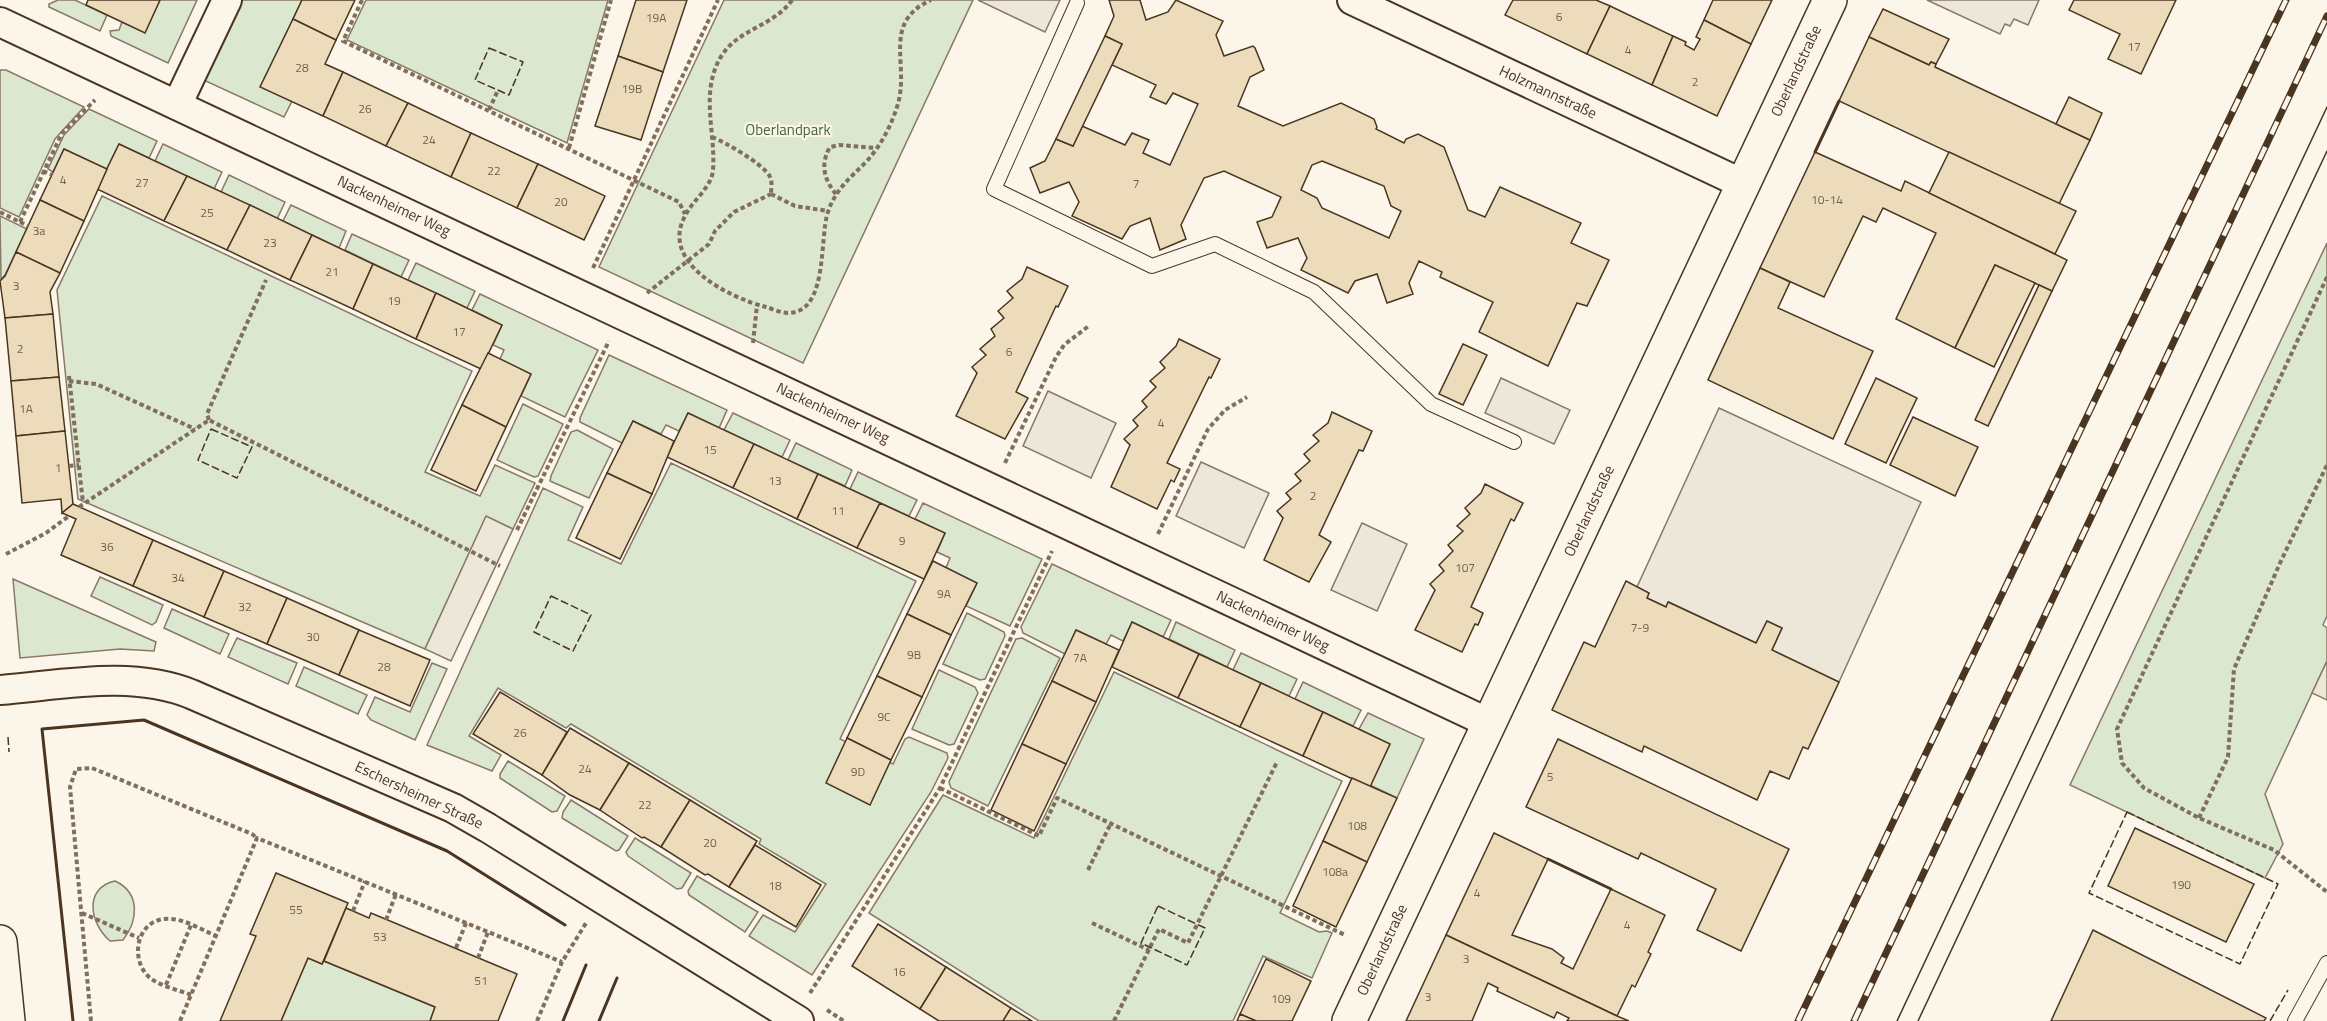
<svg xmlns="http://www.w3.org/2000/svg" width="2327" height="1021" font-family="'Titillium Web',sans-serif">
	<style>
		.green { fill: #dce7d0; stroke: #887966; stroke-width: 1.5 }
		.parking { fill: #ede7d9; stroke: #887966; stroke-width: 1.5 }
		.building { fill: #ecdcbc; stroke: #4a3520; stroke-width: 1.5; fill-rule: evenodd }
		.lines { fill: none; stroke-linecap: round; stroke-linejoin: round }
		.service-casing { stroke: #4a3520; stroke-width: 16 }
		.minor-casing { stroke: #4a3520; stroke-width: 32 }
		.tertiary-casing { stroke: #4a3520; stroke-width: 36 }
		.path { stroke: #7f6f5c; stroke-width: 4; stroke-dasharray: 4.5 3; stroke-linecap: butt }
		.service { stroke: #fbf6e9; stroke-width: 14 }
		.minor { stroke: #fbf6e9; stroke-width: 28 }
		.tertiary { stroke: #fbf6e9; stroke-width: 33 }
		.tram { stroke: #4a3520; stroke-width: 1.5 }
		.rail-casing { stroke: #4a3520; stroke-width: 7 }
		.rail { stroke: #fbf6e9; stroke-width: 4.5; stroke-dasharray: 14; stroke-linecap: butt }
		.fence { stroke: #4a3520; stroke-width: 1.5; stroke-dasharray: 8 3; stroke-linecap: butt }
		.wall { stroke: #4a3520; stroke-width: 3 }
		.labels { text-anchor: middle; stroke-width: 4.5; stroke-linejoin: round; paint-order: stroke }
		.number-label { font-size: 12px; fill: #725f47 }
		.street-label { font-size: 15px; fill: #4a3520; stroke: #fbf6e9 }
		.park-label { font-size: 15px; fill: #436837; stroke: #fbf6e9 }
	</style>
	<rect width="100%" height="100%" fill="#fbf6e9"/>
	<g class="green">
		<polygon points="58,0 75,0 107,15 100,31 49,7 49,4"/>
		<polygon points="160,0 197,0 168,63 111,36 110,31 119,30 122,22 145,32"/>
		<polygon points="233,0 302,0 261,87 292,101 284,117 197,77"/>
		<polygon points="366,0 608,0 567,143 347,40"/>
		<polygon points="724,0 973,0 803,363 599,267"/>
		<polygon points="0,70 6,70 84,107 55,139 19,217 0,208"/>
		<polygon points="89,109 157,141 149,158 119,144 107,169 64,149 53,172 48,169 64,135"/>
		<polygon points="163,144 222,172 214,189 155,161"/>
		<polygon points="229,175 285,202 277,219 221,192"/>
		<polygon points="102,196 472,371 425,472 480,496 495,465 535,483 513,529 486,517 425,649 78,499 57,290"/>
		<polygon points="291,205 346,231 339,248 283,221"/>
		<polygon points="0,216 27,229 5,275 1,279"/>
		<polygon points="352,234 409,260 401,277 345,250"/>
		<polygon points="2327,243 2327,616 2323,625 2327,628 2327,661 2265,794 2283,844 2265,878 2070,785"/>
		<polygon points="416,263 475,291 467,308 408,280"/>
		<polygon points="480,294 598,350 565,417 521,396 531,374 500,359 504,350 493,345 502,325 472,310"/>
		<polygon points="609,355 727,410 719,428 688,413 679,431 666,425 661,434 633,421 622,443 580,422 580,418"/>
		<polygon points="523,404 563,424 538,476 534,477 497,460"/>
		<polygon points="733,413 790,440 782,457 724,430"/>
		<polygon points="577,430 613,449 589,498 550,481 551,476 571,432"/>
		<polygon points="796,443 852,470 845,486 788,460"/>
		<polygon points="671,463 916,581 840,739 893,764 905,739 909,737 947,753 948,758 931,792 812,975 749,936 763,915 795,932 826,884 759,844 761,839 571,724 566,728 498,688 469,736 501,755 492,771 427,745 543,488 583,507 568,540 621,564"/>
		<polygon points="858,472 917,500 909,516 850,489"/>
		<polygon points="923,503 1042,559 1010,626 966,606 977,583 946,568 950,558 937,552 945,533 915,519"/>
		<polygon points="1052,564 1171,620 1163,637 1132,622 1123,641 1111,635 1106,644 1076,630 1065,654 1023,633 1021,627"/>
		<polygon points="100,577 163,605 156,622 152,625 91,596"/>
		<polygon points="13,579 156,642 154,651 120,649 20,658"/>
		<polygon points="172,609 229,634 220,654 164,628"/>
		<polygon points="967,613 1004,632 1005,636 985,679 980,680 943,664"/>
		<polygon points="1176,622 1235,650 1227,667 1169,639"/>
		<polygon points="237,638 297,663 288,684 228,657"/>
		<polygon points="1022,638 1060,658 988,806 951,788 949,782 1016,639"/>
		<polygon points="1241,653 1297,679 1289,696 1233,670"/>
		<polygon points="432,663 447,669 415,740 371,720 367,715 375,697 410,712"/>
		<polygon points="304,667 367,695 358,714 296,686"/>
		<polygon points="939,670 975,687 978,693 954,744 949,745 912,729"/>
		<polygon points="1114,672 1342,781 1280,913 1319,932 1327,931 1332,933 1312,978 1263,956 1233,1021 1039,1021 869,913 943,795 1034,838"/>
		<polygon points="1303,682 1361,710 1353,726 1295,699"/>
		<polygon points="1368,713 1424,739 1397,798 1370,785 1390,744 1359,729"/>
		<polygon points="508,761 565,796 557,811 552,812 500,778 500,774"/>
		<polygon points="571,800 628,836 619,850 616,851 562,818 563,812"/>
		<polygon points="635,838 691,873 682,888 677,889 628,856 626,852"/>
		<polygon points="697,876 758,912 745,932 689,895 688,891"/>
		<path d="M115 881C141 893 138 921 123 940L110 941C90 924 83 888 115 881Z"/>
		<polygon points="308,958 322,964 324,961 435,1007 430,1021 281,1021"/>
	</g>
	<g class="parking">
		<polygon points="978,0 1060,0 1045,32"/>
		<polygon points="1927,0 2039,0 2028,25 2014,19 2010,26 2005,24 2000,34"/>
		<polygon points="1501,378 1570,410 1554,444 1485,413"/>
		<polygon points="1048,391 1116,423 1091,478 1023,446"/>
		<polygon points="1719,408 1921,502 1839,682 1772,650 1782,628 1767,621 1756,643 1669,602 1666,607 1647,598 1649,593 1637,587"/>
		<polygon points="1201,462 1269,493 1244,548 1176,516"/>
		<polygon points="486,516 513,529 451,661 425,649"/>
		<polygon points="1362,523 1407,544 1377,611 1331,590"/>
		<polygon points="2327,661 2327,700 2312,693"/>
	</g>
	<g class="building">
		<polygon points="88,0 160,0 145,33 86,5"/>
		<polygon points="302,0 355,0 336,40 293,19"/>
		<polygon points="636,0 687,0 663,72 618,56"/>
		<path d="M1109 0H1140L1146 20 1168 12 1176 0 1223 21 1216 35 1224 56 1253 46 1255 48 1264 70 1250 77 1238 106 1283 126 1341 103 1374 119 1377 127 1376 129 1404 143 1406 139 1418 134 1444 147 1468 210 1485 217 1500 187 1581 223 1571 243 1609 260 1587 306 1577 303 1548 366 1479 332 1493 302 1440 277 1442 272 1419 261 1409 283 1413 294 1387 303 1377 274 1355 281 1348 293 1301 270 1307 258 1298 238 1267 248 1257 222 1272 217 1281 197 1224 171 1204 178 1181 225 1186 239 1160 250 1150 218 1130 226 1122 239 1072 216 1079 202 1069 182 1040 193 1030 168 1045 161 1056 139 1073 146 1082 126 1125 145 1132 133 1149 140 1143 153 1170 165 1198 104 1173 93 1166 104 1150 97 1156 85 1112 65 1122 44 1105 36 1114 16ZM1322 161 1384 186 1391 206 1401 211 1389 238 1322 208 1317 198 1301 190 1312 165Z"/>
		<polygon points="1513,0 1596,0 1610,6 1587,54 1505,15"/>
		<polygon points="1713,0 1772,0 1751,44 1704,20"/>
		<polygon points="2074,0 2176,0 2141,74 2108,59 2120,34 2069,10"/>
		<polygon points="1610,6 1673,36 1652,85 1587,54"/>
		<polygon points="1883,9 1949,39 1936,64 1931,62 1929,65 1869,37"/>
		<polygon points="293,19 336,40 325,64 343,72 323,116 260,87"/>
		<polygon points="1704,20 1751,44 1717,116 1652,85 1673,36 1686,42 1685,45 1694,50 1700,39 1696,37"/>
		<polygon points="1105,36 1122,44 1073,146 1056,139"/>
		<polygon points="1869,37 1929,65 1931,62 1936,64 1935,67 2090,140 2059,204 1839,101"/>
		<polygon points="618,56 663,72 641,140 595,126"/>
		<polygon points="343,72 408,103 386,146 323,116"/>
		<polygon points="2069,97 2102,113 2090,140 2056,124"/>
		<polygon points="408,103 471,133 451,177 386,146"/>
		<polygon points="471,133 538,164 517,208 451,177"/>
		<polygon points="119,144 187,176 164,221 97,189"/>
		<polygon points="64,149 107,169 84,221 40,200"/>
		<polygon points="1815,152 1901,191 1905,181 2067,260 2052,291 1995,265 1955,348 1896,319 1936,233 1883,208 1876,222 1863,216 1824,297 1760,268"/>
		<polygon points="1949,152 2076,211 2055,254 1929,193"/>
		<polygon points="538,164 605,196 584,240 517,208"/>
		<polygon points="187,176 250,205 227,250 164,221"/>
		<polygon points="40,200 84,221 60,273 16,252"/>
		<polygon points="250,205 312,235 290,280 227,250"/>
		<polygon points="312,235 373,264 353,309 290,280"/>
		<polygon points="16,252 60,273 50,292 53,314 5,318 0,281 5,276"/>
		<polygon points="373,264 436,293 416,339 353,309"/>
		<polygon points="1995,265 2035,283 1994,367 1955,348"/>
		<polygon points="1027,267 1068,286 1058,307 1056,306 1016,392 1028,398 1005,439 956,416 977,373 972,367 986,355 980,349 995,336 991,329 1004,318 998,311 1013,298 1007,291 1022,279"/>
		<polygon points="1760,268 1790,282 1778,308 1873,351 1833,439 1708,380"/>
		<polygon points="2039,285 2052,291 1988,426 1975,420"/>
		<polygon points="436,293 502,325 481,369 416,339"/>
		<polygon points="53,314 59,377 11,381 5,318"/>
		<polygon points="1179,339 1220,359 1211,378 1209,377 1167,463 1180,469 1174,482 1171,480 1157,509 1111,487 1130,445 1124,439 1138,426 1133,420 1147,407 1142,401 1156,387 1150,381 1165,368 1160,362 1176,346"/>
		<polygon points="1463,344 1487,355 1463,405 1439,394"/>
		<polygon points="488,353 531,374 506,427 462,405"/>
		<polygon points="59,377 65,431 16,436 11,381"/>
		<polygon points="1876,378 1917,398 1886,463 1845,444"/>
		<polygon points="462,405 506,427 476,491 431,470"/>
		<polygon points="1332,412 1372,431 1363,451 1359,450 1319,535 1331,542 1309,582 1264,560 1283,518 1277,511 1291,499 1286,493 1301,481 1295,474 1310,461 1304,454 1319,441 1313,435 1328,423"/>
		<polygon points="688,413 754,444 733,488 667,457"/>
		<polygon points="1913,417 1978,447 1955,496 1890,465"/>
		<polygon points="633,421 674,441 652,494 607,473"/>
		<polygon points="65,431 73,504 62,513 61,499 22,503 16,436"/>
		<polygon points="754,444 818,474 797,519 733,488"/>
		<polygon points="607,473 652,494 620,559 576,538"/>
		<polygon points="818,474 880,503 857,548 797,519"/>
		<polygon points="1485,484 1523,503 1514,521 1511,519 1471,607 1483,613 1478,625 1475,624 1462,652 1415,630 1435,590 1430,584 1444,571 1439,565 1453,551 1448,545 1463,531 1457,526 1470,514 1465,508 1481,493"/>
		<polygon points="880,503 945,533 924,579 857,548"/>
		<polygon points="73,504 153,540 133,586 61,555 76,519 62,513"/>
		<polygon points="153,540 224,571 204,617 133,586"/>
		<polygon points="933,561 977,583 951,635 907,614"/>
		<polygon points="224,571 287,598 267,644 204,617"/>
		<polygon points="1626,581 1649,593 1647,598 1666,607 1668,602 1756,643 1767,621 1782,628 1772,650 1839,682 1808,749 1803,747 1789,779 1770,771 1757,800 1644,746 1642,752 1552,710 1584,642 1595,647"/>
		<polygon points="287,598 359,630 339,675 267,644"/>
		<polygon points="907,614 951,635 922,697 877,676"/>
		<polygon points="1132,622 1199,654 1178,698 1112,667"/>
		<polygon points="359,630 430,660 410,706 339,675"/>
		<polygon points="1076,630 1119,650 1096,702 1052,681"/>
		<polygon points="1199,654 1261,683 1240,727 1178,698"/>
		<polygon points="877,676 922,697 891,760 847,738"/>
		<polygon points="1052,681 1096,702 1066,764 1022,744"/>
		<polygon points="1261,683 1323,712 1303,756 1240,727"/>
		<polygon points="500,692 567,732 542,775 473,734"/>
		<polygon points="1323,712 1390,744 1370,787 1303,756"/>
		<polygon points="570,728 629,763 600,810 570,795 542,775"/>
		<polygon points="847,738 891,760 870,805 826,783"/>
		<polygon points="1558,739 1789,849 1741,951 1697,930 1716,889 1641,853 1638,859 1526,807"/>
		<polygon points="1022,744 1066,764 1034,831 991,810"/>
		<polygon points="629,763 690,800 661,847 644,837 642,838 600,810"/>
		<polygon points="1352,778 1397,798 1367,862 1323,841"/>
		<polygon points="690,800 757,841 729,887 708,874 705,875 661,847"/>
		<polygon points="2135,828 2254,884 2226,942 2108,886"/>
		<polygon points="1494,833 1548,859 1512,935 1552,949 1564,958 1561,963 1573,969 1611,889 1665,915 1648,952 1651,954 1635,987 1632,985 1617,1016 1446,935"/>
		<polygon points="1323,841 1367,862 1336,927 1293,906"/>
		<polygon points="755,845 821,885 796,927 729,887"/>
		<polygon points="276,873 348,903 322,964 308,958 281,1021 220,1021 256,936 250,934"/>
		<polygon points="346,908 369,918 371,913 517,974 498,1021 430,1021 435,1007 324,961"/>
		<polygon points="878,924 946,967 920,1009 852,966"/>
		<polygon points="2093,930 2266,1018 2264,1021 2051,1021"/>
		<polygon points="1446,935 1617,1016 1629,1021 1567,1021 1569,1018 1557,1012 1554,1018 1497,991 1498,988 1488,983 1472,1021 1406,1021"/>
		<polygon points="1266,959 1311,981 1292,1021 1256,1021 1240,1014"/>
		<polygon points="946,967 1011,1008 1003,1021 939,1021 920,1009"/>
		<polygon points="1011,1008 1032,1021 1003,1021"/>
		<polygon points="1240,1014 1256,1021 1237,1021"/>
	</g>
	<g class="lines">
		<defs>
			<g id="service">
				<polyline points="1077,3 994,189 1152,266 1215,244 1314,292 1431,404 1514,442"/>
				<polyline points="2295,1021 2327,963"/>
			</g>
			<g id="minor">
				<polyline points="1352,0 1743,184"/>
				<polyline points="0,22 1489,723"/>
				<polyline points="177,105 227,0"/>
				<path d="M0 690C63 685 131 670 191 694L453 808 488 828 799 1021"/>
			</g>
			<g id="tertiary">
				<polyline points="0,942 8,1021"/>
				<polyline points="1349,1021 1830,0"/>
			</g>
		</defs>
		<use href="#service" class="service-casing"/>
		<use href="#minor" class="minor-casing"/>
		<use href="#tertiary" class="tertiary-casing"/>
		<g class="path">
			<polyline points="362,0 343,41 679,202 685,214"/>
			<path d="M792 0C774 26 740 28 722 55 699 91 716 132 713 170 712 187 692 201 685 216 659 263 730 298 766 307 773 309 781 313 788 313 829 313 819 237 828 212 835 190 850 178 866 162 880 147 891 126 897 107 911 65 880 23 931 0"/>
			<polyline points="489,110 498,90"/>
			<path d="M712 137C725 142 761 163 769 175 773 181 771 188 771 194"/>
			<polyline points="569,148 611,0"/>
			<polyline points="43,171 52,175"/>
			<polyline points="771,194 795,206 828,211"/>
			<path d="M836 194C824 180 820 164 830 147L839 145 876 148"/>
			<polyline points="0,212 28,226"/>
			<polyline points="20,222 62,133 95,100"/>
			<polyline points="593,268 718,0"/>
			<polyline points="2327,277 2117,729 2122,763 2144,788 2199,818 2274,850 2327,892"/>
			<polyline points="647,293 709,244 715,231 734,212 771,194"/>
			<polyline points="753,343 757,305"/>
			<polyline points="69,376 83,503"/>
			<polyline points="69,381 96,384 195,429"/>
			<polyline points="209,420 207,414 266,280"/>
			<polyline points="1005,463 1056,357 1064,345 1090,325"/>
			<polyline points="69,466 79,465"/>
			<polyline points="79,507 209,420 500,566"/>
			<polyline points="517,530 609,341"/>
			<polyline points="1158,534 1208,429 1225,410 1247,397"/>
			<polyline points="6,554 46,533 69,516"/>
			<polyline points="940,788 1039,836 1057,798 1345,935"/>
			<polyline points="2199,818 2228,757 2234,669 2280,563 2327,465"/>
			<polyline points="1088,870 1111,823"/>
			<polyline points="353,911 365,881"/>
			<polyline points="82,913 139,938"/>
			<polyline points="386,920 396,894"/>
			<polyline points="1092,923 1149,950"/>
			<polyline points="456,948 466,923"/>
			<polyline points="478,958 488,932"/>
			<polyline points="166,985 191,925"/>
			<polyline points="810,993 940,788 1052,551"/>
			<path d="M191 995C179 990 159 986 149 977 130 960 136 922 164 919 182 917 200 929 216 936"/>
			<polyline points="827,1010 844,1021"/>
			<polyline points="91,1021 70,787 76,769 92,768 252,834 257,838"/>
			<polyline points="180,1021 257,838 562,962"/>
			<polyline points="537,1021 562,962 586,923"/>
			<polyline points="1114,1021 1159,929 1188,943 1277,762"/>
		</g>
		<use href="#service" class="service"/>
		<use href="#minor" class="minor"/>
		<use href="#tertiary" class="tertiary"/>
		<g class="tram">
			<polyline points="1897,1021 2327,107"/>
			<polyline points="1918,1021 2327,151"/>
		</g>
		<defs>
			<g id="rail">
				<polyline points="1798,1021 2286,0"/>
				<polyline points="1854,1021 2327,16"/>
			</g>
		</defs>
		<use href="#rail" class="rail-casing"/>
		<use href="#rail" class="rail"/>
		<g class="fence">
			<polygon points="489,48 523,62 509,95 475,80"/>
			<polygon points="211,429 252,447 237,478 198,460"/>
			<polygon points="551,596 591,615 573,651 534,632"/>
			<polyline points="8,737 9,752"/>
			<polygon points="2127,812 2278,884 2240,964 2089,893"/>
			<polygon points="1158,906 1205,928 1187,965 1141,943"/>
			<polyline points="2270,1021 2288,990"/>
		</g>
		<g class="wall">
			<polyline points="1815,152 1839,101"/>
			<polyline points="1548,859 1611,889"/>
			<polyline points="73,1021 42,729 144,720 447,851 565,925"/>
			<polyline points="563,1021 586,965"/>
			<polyline points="599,1021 617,978"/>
		</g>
	</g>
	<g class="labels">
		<g class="number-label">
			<text x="1559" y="21">6</text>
			<text x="656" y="22">19A</text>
			<text x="2134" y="51">17</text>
			<text x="1628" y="54">4</text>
			<text x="302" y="72">28</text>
			<text x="1695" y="86">2</text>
			<text x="632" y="93">19B</text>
			<text x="365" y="113">26</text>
			<text x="429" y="144">24</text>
			<text x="494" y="175">22</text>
			<text x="63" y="184">4</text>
			<text x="142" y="187">27</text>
			<text x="1136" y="188">7</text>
			<text x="1827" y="204">10-14</text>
			<text x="561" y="206">20</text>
			<text x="207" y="217">25</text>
			<text x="39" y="235">3a</text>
			<text x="270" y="247">23</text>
			<text x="332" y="276">21</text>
			<text x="16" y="290">3</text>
			<text x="394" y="305">19</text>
			<text x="459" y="336">17</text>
			<text x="20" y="353">2</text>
			<text x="1009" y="356">6</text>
			<text x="26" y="413">1A</text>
			<text x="1161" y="427">4</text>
			<text x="710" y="454">15</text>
			<text x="58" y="472">1</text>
			<text x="775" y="485">13</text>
			<text x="1313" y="500">2</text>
			<text x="838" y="515">11</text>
			<text x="902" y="545">9</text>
			<text x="107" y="551">36</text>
			<text x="1465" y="572">107</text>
			<text x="178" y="582">34</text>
			<text x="944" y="598">9A</text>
			<text x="245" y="611">32</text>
			<text x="1640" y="632">7-9</text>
			<text x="313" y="641">30</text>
			<text x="914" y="659">9B</text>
			<text x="1080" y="662">7A</text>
			<text x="384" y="671">28</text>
			<text x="884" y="721">9C</text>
			<text x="520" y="737">26</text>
			<text x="585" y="773">24</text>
			<text x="858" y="776">9D</text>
			<text x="1550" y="781">5</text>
			<text x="645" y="809">22</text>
			<text x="1357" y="830">108</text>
			<text x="710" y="847">20</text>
			<text x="1335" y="876">108a</text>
			<text x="2181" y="889">190</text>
			<text x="775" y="890">18</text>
			<text x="1477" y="897">4</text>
			<text x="296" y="914">55</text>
			<text x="1627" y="929">4</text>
			<text x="380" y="941">53</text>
			<text x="1466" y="963">3</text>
			<text x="899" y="976">16</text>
			<text x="481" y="985">51</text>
			<text x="1428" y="1001">3</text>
			<text x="1281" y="1003">109</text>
		</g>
		<g class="street-label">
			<text transform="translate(1796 71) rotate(-65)" y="5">Oberlandstraße</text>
			<text transform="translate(1548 92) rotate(25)" y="5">Holzmannstraße</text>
			<text transform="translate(394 206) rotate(25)" y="5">Nackenheimer Weg</text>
			<text transform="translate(833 413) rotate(25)" y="5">Nackenheimer Weg</text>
			<text transform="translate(1589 511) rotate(-65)" y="5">Oberlandstraße</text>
			<text transform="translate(1273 621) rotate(25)" y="5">Nackenheimer Weg</text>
			<text transform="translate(419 795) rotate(25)" y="5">Eschersheimer Straße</text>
			<text transform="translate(1382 950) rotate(-65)" y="5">Oberlandstraße</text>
		</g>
		<g class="park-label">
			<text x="788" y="135">Oberlandpark</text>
		</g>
	</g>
</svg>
